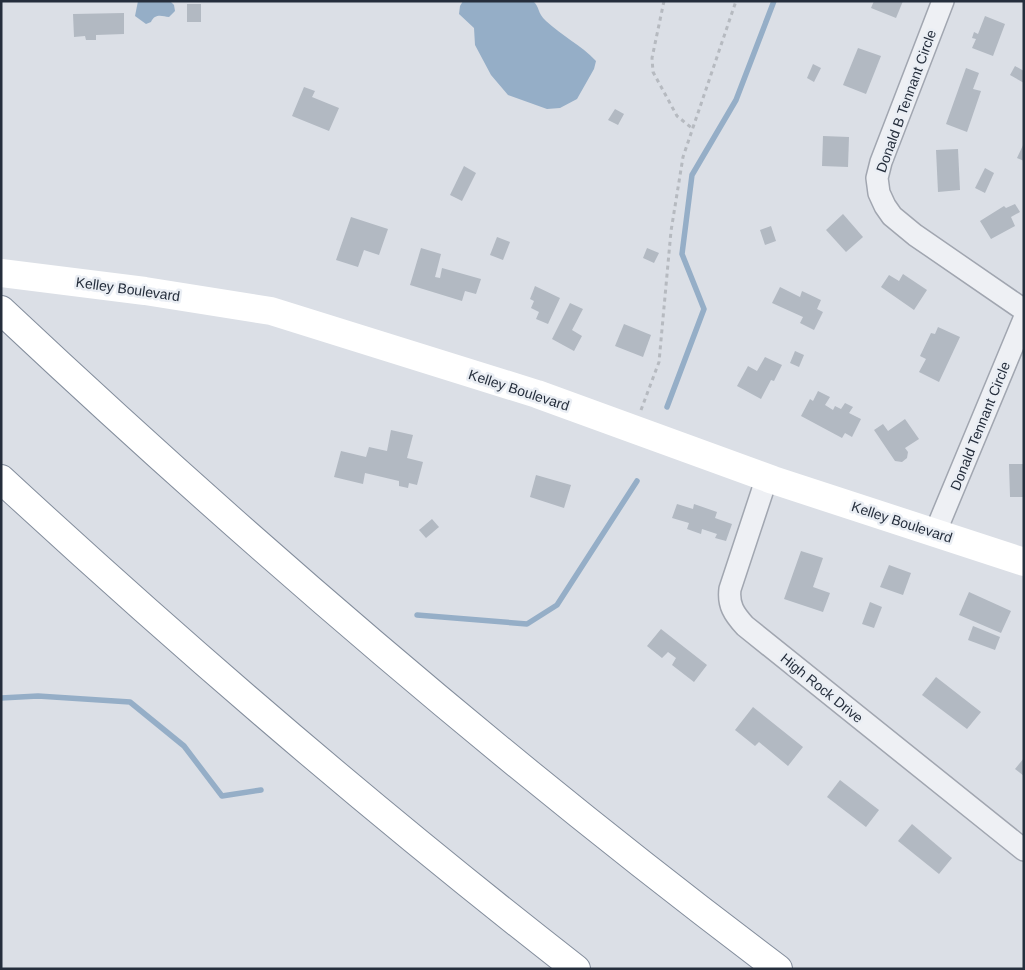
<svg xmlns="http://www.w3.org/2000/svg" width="1025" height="970" font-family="Arial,sans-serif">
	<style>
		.water { fill: #95aec7 }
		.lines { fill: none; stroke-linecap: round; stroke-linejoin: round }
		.stream { stroke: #95aec7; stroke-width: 5.5 }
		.building { fill: #b2b9c2 }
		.minor-casing { stroke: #a1a6b0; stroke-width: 24 }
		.motorway-casing { stroke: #838d9c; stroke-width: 30 }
		.path { stroke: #b6bac0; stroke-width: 3; stroke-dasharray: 4 4; stroke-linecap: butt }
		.minor { stroke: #eef0f4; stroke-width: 21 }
		.secondary { stroke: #fff; stroke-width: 28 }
		.motorway { stroke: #fff; stroke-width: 28 }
		.labels { text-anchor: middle; stroke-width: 5; stroke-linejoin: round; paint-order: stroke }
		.street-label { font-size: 14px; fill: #252e3c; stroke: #eaeef4 }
	</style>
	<rect width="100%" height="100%" fill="#dbdfe6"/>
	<g class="water">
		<path d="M138 1H170L174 5 175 11 169 17C162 16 155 13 151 22L146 24 135 16Z"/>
		<path d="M463 1H533C540 7 537 13 546 21 562 36 581 45 596 61L594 69 577 99 560 108 547 109 508 95 491 75 475 45 474 28 459 14 460 6Z"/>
	</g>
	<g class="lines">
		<g class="stream">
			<polyline points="667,407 704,309 682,254 692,175 736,100 774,1"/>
			<polyline points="417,615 527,624 557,605 637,481"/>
			<polyline points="1,698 38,696 130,702 184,746 222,796 261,790"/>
		</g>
	</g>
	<g class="building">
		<polygon points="874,1 903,1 896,18 871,8"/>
		<rect x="187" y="4" width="14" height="18"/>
		<polygon points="124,13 124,34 96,35 96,40 86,40 85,36 74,37 73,14"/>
		<polygon points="985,16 1005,24 993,56 972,48 976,39 972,38 974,32 978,34"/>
		<polygon points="858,48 881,56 866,94 843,85"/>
		<polygon points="813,64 821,68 814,82 807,78"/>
		<polygon points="1015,66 1024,71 1024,83 1010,75"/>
		<polygon points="966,68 979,73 973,89 981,91 967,132 946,124"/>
		<polygon points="304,87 315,91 312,97 339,108 329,131 292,116"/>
		<polygon points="615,109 624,114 618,125 608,120"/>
		<polygon points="823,136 849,137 848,167 822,166"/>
		<polygon points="1024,143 1024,161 1017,158"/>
		<polygon points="958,149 960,190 938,192 936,150"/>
		<polygon points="464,166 476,173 462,201 450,195"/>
		<polygon points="985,168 994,173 985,193 975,188"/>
		<polygon points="1015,204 1020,212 1011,217 1015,226 991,239 980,221 1004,206 1006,208"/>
		<polygon points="843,214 863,237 846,252 826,230"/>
		<polygon points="351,217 388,229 379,255 364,250 358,267 336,260"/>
		<polygon points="771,226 776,241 765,245 760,230"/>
		<polygon points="497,237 510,242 503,260 490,255"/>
		<polygon points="421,248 441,254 435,277 440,278 442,268 481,279 476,294 465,291 462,301 410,285"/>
		<polygon points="647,248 659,253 654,263 643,258"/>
		<polygon points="903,274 927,290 914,310 881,287 889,275 899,281"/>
		<polygon points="535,286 560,298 548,324 536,319 539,312 531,308 534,301 530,299"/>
		<polygon points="780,287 800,297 802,291 821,300 817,309 823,312 814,330 800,323 803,317 772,303"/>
		<polygon points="570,303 583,309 572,330 582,336 574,351 552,339"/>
		<polygon points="624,324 651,335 643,357 615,346"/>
		<polygon points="938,327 960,337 939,382 919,372 926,359 920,356 931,333 935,334"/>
		<polygon points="795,351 804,355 799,367 790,363"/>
		<polygon points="765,357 782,365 774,381 771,380 761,399 737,386 748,366 757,371"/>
		<polygon points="818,391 830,397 825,405 833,410 835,406 841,409 845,403 853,407 849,413 861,419 852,437 845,433 842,438 801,416 810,399 813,401"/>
		<polygon points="905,419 919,439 905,448 908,452 907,458 902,462 895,461 874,430 883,424 888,431"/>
		<polygon points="391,430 413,435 407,458 423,462 417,485 409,483 408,488 399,486 399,481 365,473 363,484 334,477 341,451 366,457 369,447 387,451"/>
		<polygon points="1009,464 1024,464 1024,497 1010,497"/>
		<polygon points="536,475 571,485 564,508 530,497"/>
		<polygon points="677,504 693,509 694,504 717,512 715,518 732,524 726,541 715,538 717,534 702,529 701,534 687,529 689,523 672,518"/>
		<polygon points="432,519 439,527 426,538 419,530"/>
		<polygon points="801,551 823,558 813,587 830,593 823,612 784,599"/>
		<polygon points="889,565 911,573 903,595 880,587"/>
		<polygon points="969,592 1011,611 1001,633 959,615"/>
		<polygon points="870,602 882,607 874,628 862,624"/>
		<polygon points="973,626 1000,637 995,650 968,640"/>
		<polygon points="661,629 707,665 694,682 672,665 676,658 668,652 662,658 647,646"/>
		<polygon points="936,677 981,712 967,729 922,695"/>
		<polygon points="753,707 803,747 788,766 759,742 755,746 735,730"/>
		<polygon points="1024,758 1024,776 1015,769"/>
		<polygon points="840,780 879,810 866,827 827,797"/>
		<polygon points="912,824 952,858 939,874 898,841"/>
	</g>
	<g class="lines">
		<defs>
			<g id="minor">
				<polyline points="943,1 881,162 877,178 879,193 885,206 892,216 915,235 1024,310"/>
				<path d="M767 477 730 589C728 605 734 614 745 626L1024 850"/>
				<polyline points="935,533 1024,319"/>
			</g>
			<g id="motorway">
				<path d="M1 310C249 543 506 764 778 969"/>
				<path d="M1 479C186 650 377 814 576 969"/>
			</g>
		</defs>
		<use href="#minor" class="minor-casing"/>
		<use href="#motorway" class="motorway-casing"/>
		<g class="path">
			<polyline points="664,1 652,58 653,72 677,116 693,129"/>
			<polyline points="641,410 659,362 671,231 683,157 736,1"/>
		</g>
		<use href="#minor" class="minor"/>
		<polyline class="secondary" points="1,273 145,291 271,311 537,394 773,480 1024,562"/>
		<use href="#motorway" class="motorway"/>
	</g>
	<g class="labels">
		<g class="street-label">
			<text transform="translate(906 101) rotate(-70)" y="5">Donald B Tennant Circle</text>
			<text transform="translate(128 289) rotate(8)" y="5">Kelley Boulevard</text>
			<text transform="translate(519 390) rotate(18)" y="5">Kelley Boulevard</text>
			<text transform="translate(980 426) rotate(-68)" y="5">Donald Tennant Circle</text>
			<text transform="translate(902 522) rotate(18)" y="5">Kelley Boulevard</text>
			<text transform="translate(822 688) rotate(39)" y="5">High Rock Drive</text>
		</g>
	</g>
	<rect width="1025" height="970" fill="none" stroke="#252e3c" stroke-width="5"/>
</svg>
